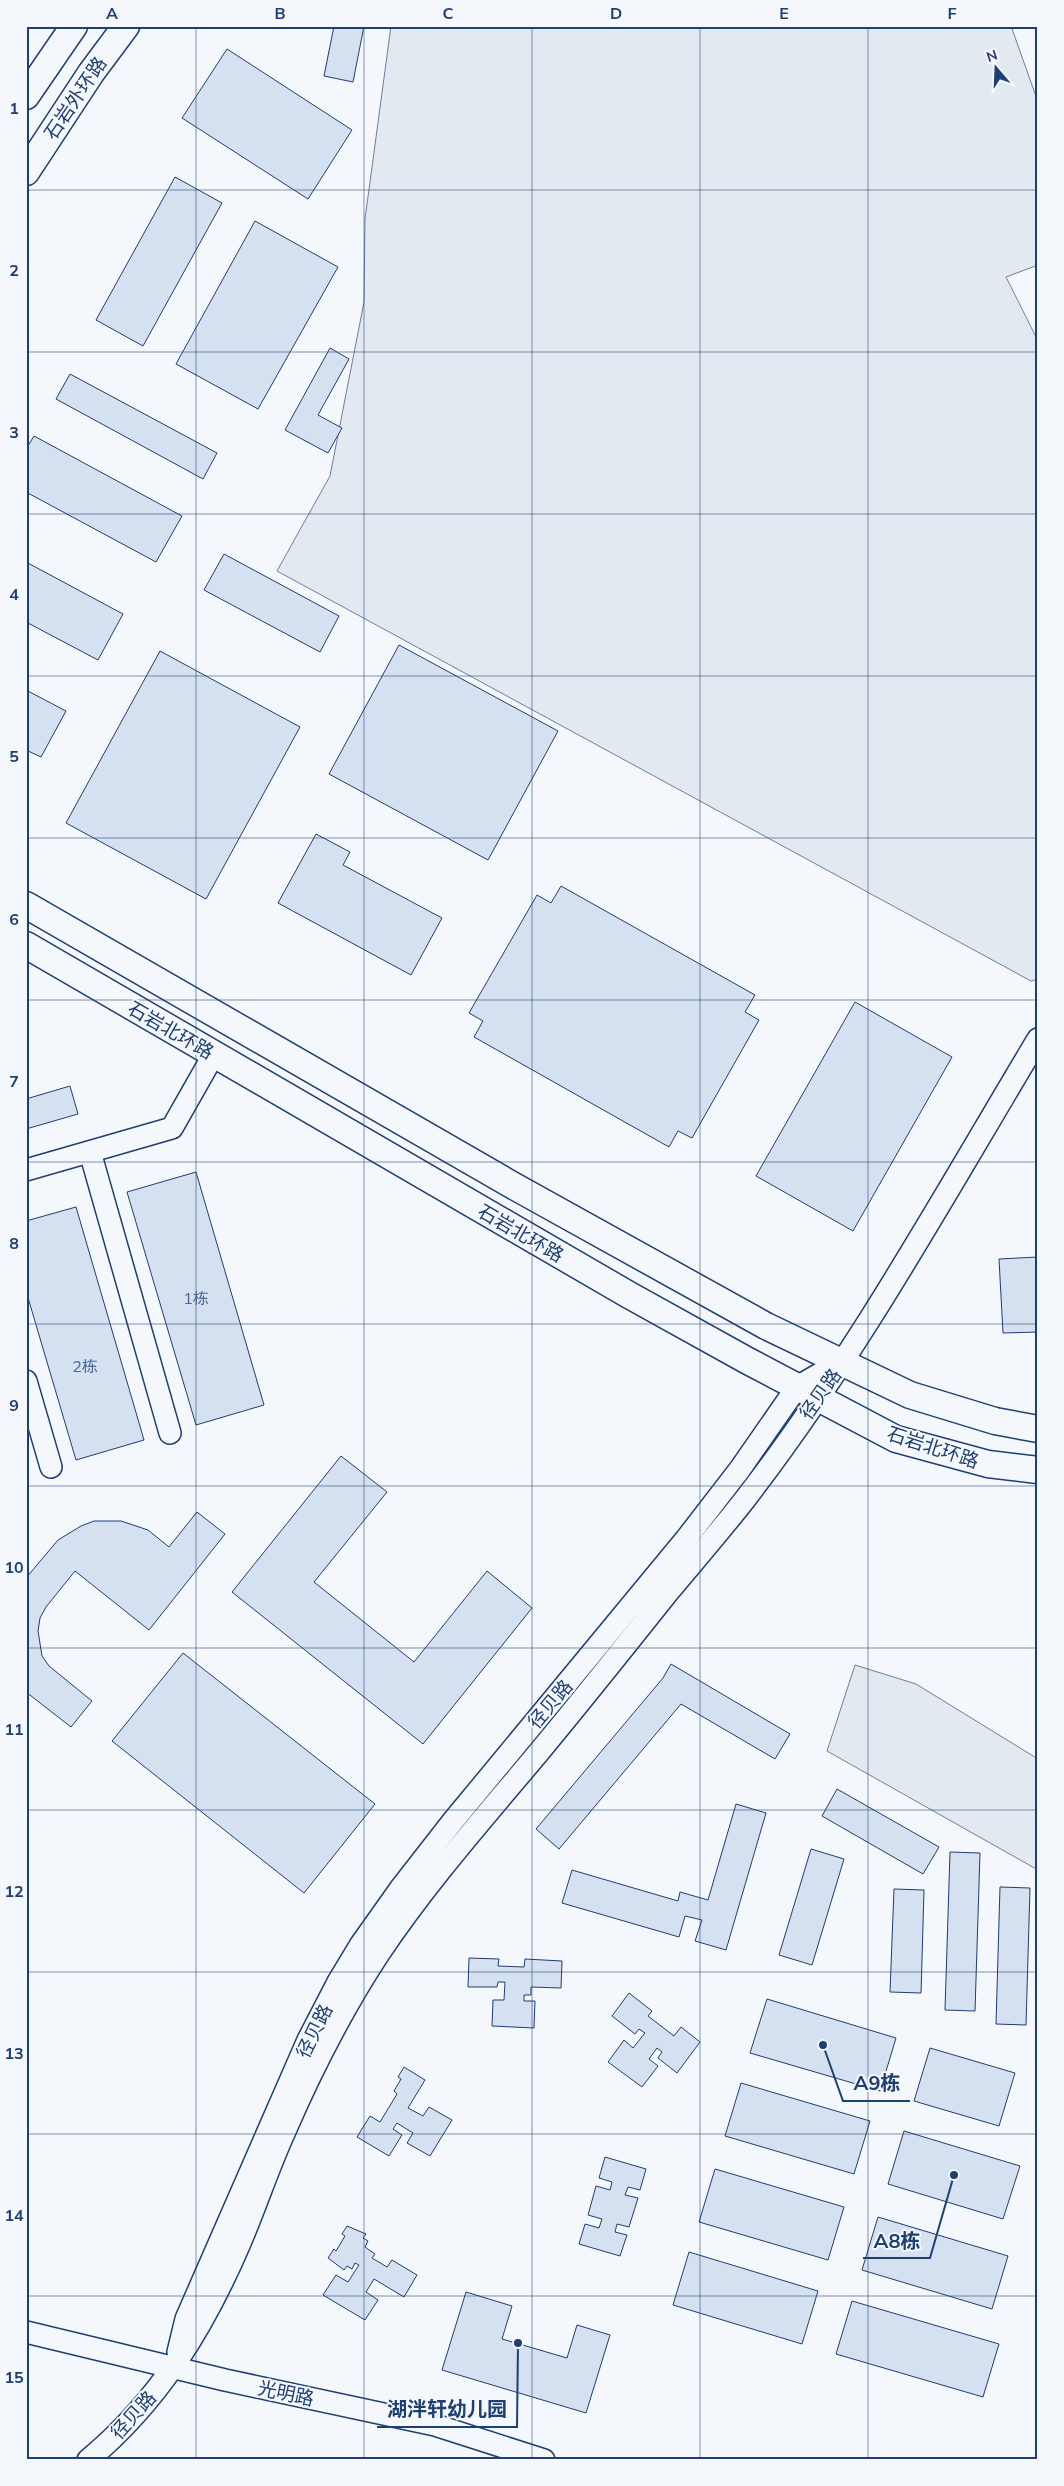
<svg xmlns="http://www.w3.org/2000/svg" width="1064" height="2486" font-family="Mulish,'Noto Sans SC',sans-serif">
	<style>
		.green { fill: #e3e9f0; stroke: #687fa3 }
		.building { fill: #d5e0f0; stroke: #1d3f73 }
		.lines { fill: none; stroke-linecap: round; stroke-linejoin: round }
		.minor-casing { stroke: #1d3f73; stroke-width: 24 }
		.major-casing { stroke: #1d3f73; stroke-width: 29 }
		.minor { stroke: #f4f7fb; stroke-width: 21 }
		.major { stroke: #f4f7fb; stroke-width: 26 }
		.grid { fill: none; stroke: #1d3f73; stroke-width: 1; stroke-opacity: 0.55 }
		.labels { text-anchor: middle; stroke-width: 4; stroke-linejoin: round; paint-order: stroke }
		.number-label { font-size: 16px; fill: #4b6792 }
		.street-label { font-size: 19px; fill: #1d3f73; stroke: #f4f7fb }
		.leader { fill: none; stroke: #1d3f73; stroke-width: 2 }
		.callout-dot { fill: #1d3f73; stroke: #f4f7fb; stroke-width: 2 }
		.callout-label { font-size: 20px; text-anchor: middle; font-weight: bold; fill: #1d3f73; stroke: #f4f7fb; stroke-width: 4; stroke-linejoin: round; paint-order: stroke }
		.neatline { fill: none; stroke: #1d3f73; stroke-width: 2 }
		.grid-label { font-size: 16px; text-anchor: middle; font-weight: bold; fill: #1d3f73 }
	</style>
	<rect width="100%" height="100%" fill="#f4f7fb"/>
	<g class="green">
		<polygon points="391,26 1011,26 1038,102 1038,265 1006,277 1038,341 1038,979 1031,981 277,571 330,476 364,302 365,219"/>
		<polygon points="855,1665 916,1684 1038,1759 1038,1870 827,1751"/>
	</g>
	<g class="building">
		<polygon points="334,26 364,26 353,82 324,76"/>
		<polygon points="227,49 352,130 308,199 182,118"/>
		<polygon points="175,177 222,203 143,346 96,320"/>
		<polygon points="255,221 338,267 258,409 176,364"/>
		<polygon points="330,348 349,359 318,415 342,428 328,453 285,430"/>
		<polygon points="70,374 217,453 203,479 56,399"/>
		<polygon points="34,436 182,516 156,562 26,492 26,449"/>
		<polygon points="224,554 339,616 320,652 204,590"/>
		<polygon points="26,562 123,614 98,660 26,622"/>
		<polygon points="399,645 558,731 488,860 329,774"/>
		<polygon points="160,651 300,727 206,899 66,823"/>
		<polygon points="26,690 66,711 41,757 26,750"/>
		<polygon points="316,834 350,852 343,865 442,918 411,975 278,903"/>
		<polygon points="561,886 755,995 745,1012 759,1020 692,1138 678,1131 669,1147 474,1037 483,1021 469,1013 537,895 551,903"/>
		<polygon points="855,1002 952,1057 853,1231 756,1176"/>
		<polygon points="70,1086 78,1114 26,1129 26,1099"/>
		<polygon points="196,1172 264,1405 196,1425 127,1192"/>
		<polygon points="76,1207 144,1440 76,1460 26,1291 26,1221"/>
		<polygon points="1038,1257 1038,1332 1003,1333 999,1259"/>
		<polygon points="341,1456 387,1492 314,1582 414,1662 487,1571 532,1608 423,1744 232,1592"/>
		<polygon points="197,1512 225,1534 149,1630 75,1571 46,1607 40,1618 38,1631 42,1656 49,1666 92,1701 71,1727 26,1692 26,1578 58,1540 81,1526 94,1521 121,1521 148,1530 169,1547"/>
		<polygon points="183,1653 375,1804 304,1893 112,1741"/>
		<polygon points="671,1664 790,1734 775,1759 681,1704 559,1849 536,1829 663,1678"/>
		<polygon points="837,1789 939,1847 923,1874 822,1816"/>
		<polygon points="736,1804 766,1813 726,1950 695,1941 702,1920 685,1916 679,1937 562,1903 572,1870 678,1901 680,1892 708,1900"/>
		<polygon points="811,1849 844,1859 812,1965 779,1955"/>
		<polygon points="950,1852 980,1853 975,2011 945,2010"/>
		<polygon points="1000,1887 1030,1888 1026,2025 996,2024"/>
		<polygon points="894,1889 924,1890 921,1993 890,1992"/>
		<polygon points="469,1958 499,1959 498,1966 524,1967 525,1959 562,1961 561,1988 531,1987 531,1995 524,1995 524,2001 535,2001 534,2028 492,2026 493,2000 504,2000 505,1982 498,1982 497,1987 468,1987"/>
		<polygon points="629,1993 652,2011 648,2016 674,2036 681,2027 700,2042 677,2073 658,2058 662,2052 657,2048 649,2059 658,2066 642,2087 608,2062 624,2040 633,2048 645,2033 639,2029 635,2034 612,2016"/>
		<polygon points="767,1999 896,2038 880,2091 750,2053"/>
		<polygon points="930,2048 1015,2073 999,2126 914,2101"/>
		<polygon points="404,2067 425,2080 408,2108 423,2116 429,2107 452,2120 430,2156 407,2143 413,2133 397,2123 393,2129 402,2135 389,2156 357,2137 370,2116 380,2122 397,2094 394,2091 401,2079 398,2077"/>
		<polygon points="741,2083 870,2121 854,2174 725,2136"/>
		<polygon points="904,2131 1020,2166 1003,2219 888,2184"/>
		<polygon points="605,2157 646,2169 640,2190 628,2187 625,2195 638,2198 629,2227 617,2224 615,2232 627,2235 620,2256 579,2244 585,2224 599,2228 602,2219 588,2215 596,2186 610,2190 612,2182 599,2178"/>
		<polygon points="715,2169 844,2207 828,2260 699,2222"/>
		<polygon points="878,2217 1008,2256 992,2309 862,2270"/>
		<polygon points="347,2226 366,2234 363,2238 368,2241 365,2247 375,2254 372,2258 387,2267 392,2260 417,2275 404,2297 374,2279 366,2292 378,2300 365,2320 323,2295 336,2275 348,2282 359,2265 355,2263 352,2269 347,2266 344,2270 328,2258 334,2249 336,2251 345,2236 342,2234"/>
		<polygon points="689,2252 818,2291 802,2344 673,2305"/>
		<polygon points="466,2292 512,2306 502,2339 567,2358 577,2325 610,2335 586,2413 442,2370"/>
		<polygon points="852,2301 999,2344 983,2397 836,2354"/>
	</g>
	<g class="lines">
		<defs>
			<g id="minor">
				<polyline points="90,1152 170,1433"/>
				<polyline points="26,1170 172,1128 214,1054"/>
				<polyline points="26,1381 51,1467"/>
				<polyline points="26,2332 225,2380 435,2425 544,2460"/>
				<polyline points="178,2352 186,2319 308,2040 338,1982 361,1944 400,1889 453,1821 686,1539 740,1469 797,1387 837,1364"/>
				<path d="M88 2460C159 2401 204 2327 240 2243 256 2206 268 2168 285 2131 311 2071 342 2010 378 1955 426 1883 483 1819 539 1752 583 1699 626 1645 669 1591 695 1560 721 1530 746 1498 857 1354 945 1194 1038 1039"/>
			</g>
			<g id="major">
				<polyline points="26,96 74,26"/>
				<polyline points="26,172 91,73 126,26"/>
				<polyline points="26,905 512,1185 766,1326 910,1395 995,1421 1038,1429"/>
				<polyline points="26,945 629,1295 748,1361 896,1439 988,1464 1038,1470"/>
			</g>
		</defs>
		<use href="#minor" class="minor-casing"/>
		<use href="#major" class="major-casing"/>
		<use href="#minor" class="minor"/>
		<use href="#major" class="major"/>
	</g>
	<path class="grid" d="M196 26V2460M364 26V2460M532 26V2460M700 26V2460M868 26V2460M26 190H1038M26 352H1038M26 514H1038M26 676H1038M26 838H1038M26 1000H1038M26 1162H1038M26 1324H1038M26 1486H1038M26 1648H1038M26 1810H1038M26 1972H1038M26 2134H1038M26 2296H1038"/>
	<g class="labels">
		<g class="number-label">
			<text x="196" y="1304">1栋</text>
			<text x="85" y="1372">2栋</text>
		</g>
		<g class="street-label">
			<text transform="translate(75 98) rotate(-56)" y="7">石岩外环路</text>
			<text transform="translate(171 1030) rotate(30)" y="7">石岩北环路</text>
			<text transform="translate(521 1233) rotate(30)" y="7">石岩北环路</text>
			<text transform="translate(820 1394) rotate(-55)" y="7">径贝路</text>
			<text transform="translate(933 1447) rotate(18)" y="7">石岩北环路</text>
			<text transform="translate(550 1704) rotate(-50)" y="7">径贝路</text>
			<text transform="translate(314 2031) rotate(-64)" y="7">径贝路</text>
			<text transform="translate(286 2393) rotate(12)" y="7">光明路</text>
			<text transform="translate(133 2415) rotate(-48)" y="7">径贝路</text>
		</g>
	</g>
	<path class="leader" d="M823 2045L843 2101H910M954 2175L930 2258H863M518 2343L517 2427H377"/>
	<g class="callout-dot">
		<circle cx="823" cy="2045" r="5"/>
		<circle cx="954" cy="2175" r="5"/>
		<circle cx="518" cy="2343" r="5"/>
	</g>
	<g class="callout-label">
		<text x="877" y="2090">A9栋</text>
		<text x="897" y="2248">A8栋</text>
		<text x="447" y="2416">湖泮轩幼儿园</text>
	</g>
	<rect width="1064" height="2486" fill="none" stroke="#f4f7fb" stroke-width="55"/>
	<g transform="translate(996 68) rotate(341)" stroke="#f4f7fb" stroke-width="4" paint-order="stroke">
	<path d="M0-4L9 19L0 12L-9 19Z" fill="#1d3f73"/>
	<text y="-8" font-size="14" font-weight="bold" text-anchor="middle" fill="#1d3f73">N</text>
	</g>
	<rect x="28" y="28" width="1008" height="2430" class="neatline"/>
	<g class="grid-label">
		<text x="112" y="19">A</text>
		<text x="280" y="19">B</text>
		<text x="448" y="19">C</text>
		<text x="616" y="19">D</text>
		<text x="784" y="19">E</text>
		<text x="952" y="19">F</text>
		<text x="14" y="114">1</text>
		<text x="14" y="276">2</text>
		<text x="14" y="438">3</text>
		<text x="14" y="600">4</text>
		<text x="14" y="762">5</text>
		<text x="14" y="925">6</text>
		<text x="14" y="1087">7</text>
		<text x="14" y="1249">8</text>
		<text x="14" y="1411">9</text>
		<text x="14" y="1573">10</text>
		<text x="14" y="1735">11</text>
		<text x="14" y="1897">12</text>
		<text x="14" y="2059">13</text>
		<text x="14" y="2221">14</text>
		<text x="14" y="2383">15</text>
	</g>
</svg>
